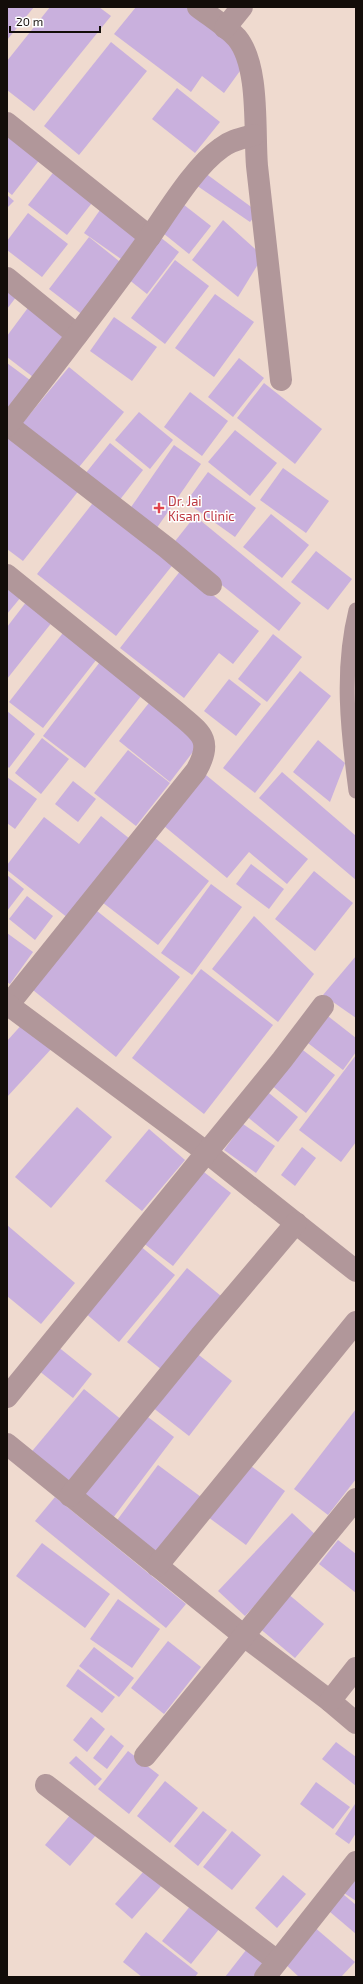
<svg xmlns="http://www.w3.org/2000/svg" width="363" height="1984" font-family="'Exo 2',sans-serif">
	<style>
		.building { fill: #c9b0dd }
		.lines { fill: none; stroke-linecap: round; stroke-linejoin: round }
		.lane { stroke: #b1979a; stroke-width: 15 }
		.street { stroke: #b1979a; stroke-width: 22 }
		.health-dot { fill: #e0444e; stroke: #fff; stroke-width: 1.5 }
		.labels { text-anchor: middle; stroke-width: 3; stroke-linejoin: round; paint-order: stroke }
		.health-label { font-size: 13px; fill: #be3a42; stroke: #fff; text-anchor: start }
	</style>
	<rect width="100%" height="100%" fill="#efdacf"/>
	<g class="building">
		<polygon points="7,7 34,7 7,40"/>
		<polygon points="50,7 99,7 111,16 34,111 7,90 7,61"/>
		<polygon points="136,7 192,7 225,33 245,64 224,93 202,76 191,92 114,34"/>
		<polygon points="111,42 147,71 79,155 44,126"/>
		<polygon points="177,88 220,122 195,153 152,119"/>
		<polygon points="10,134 41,158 12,195 7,191 7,138"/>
		<polygon points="56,169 95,199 67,235 28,205"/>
		<polygon points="201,170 258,212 250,222 193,183"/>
		<polygon points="7,195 14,201 7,208"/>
		<polygon points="179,201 211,226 189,254 158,229"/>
		<polygon points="100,210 137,237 121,259 84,233"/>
		<polygon points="28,213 68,244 42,277 7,250 7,241"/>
		<polygon points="223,220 263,256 238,297 192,260"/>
		<polygon points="155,233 179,252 147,294 123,275"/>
		<polygon points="89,237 124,265 84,316 49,289"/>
		<polygon points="175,260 209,286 165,344 131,318"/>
		<polygon points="7,281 20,292 7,309"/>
		<polygon points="215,294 254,322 214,377 175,348"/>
		<polygon points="30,305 66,332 33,377 7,357 7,336"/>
		<polygon points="114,317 157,347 132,381 90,351"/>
		<polygon points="239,358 264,378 233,417 208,397"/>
		<polygon points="7,363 34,383 7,418"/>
		<polygon points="69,367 124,412 75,472 20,426"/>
		<polygon points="264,383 322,429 295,464 237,418"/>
		<polygon points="190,392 228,421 202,456 164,427"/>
		<polygon points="139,412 173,440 150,469 115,440"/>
		<polygon points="235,430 277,463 250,496 208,462"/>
		<polygon points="7,436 80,489 23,561 7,549"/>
		<polygon points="110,443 143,470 115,506 81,479"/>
		<polygon points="174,445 201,464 154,532 127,513"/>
		<polygon points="283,468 329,501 306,533 260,500"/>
		<polygon points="208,472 256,508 235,537 186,502"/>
		<polygon points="96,499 175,562 116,636 37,574"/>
		<polygon points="271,514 309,545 282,578 243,547"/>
		<polygon points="195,516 301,603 279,631 172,545"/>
		<polygon points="316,551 352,579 328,610 291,582"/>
		<polygon points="181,570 259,631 233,664 219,653 184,698 120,648"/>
		<polygon points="9,588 21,597 7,614 7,591"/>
		<polygon points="27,601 53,621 7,679 7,627"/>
		<polygon points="66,629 100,655 43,728 9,702"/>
		<polygon points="273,634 302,657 267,702 238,679"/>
		<polygon points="103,658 145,691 85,768 43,736"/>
		<polygon points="300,671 331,696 255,793 223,768"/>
		<polygon points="229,679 261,704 236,736 204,711"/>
		<polygon points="152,699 202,740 170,782 119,741"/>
		<polygon points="7,711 35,734 9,768 7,766"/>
		<polygon points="42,738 69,759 41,794 15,773"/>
		<polygon points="318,740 345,763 330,802 293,772"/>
		<polygon points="128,750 170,783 136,826 94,793"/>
		<polygon points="282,772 356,836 356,880 259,798"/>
		<polygon points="206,775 308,859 287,884 249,852 227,878 164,826"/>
		<polygon points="7,777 37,799 15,829 7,823"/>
		<polygon points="73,781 96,799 78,822 55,804"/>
		<polygon points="101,816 130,839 68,918 7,870 7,865 44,817 79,844"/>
		<polygon points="150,834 209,881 158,945 98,899"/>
		<polygon points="251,864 284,889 269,909 236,884"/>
		<polygon points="314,871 353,903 315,951 275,919"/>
		<polygon points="7,875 24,889 7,911"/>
		<polygon points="211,884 242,907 192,975 161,953"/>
		<polygon points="27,896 53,916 35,940 9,919"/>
		<polygon points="92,907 180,977 116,1057 28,986"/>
		<polygon points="254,916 314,974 278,1022 212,969"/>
		<polygon points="7,933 33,952 10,984 7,982"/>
		<polygon points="356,956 356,1018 323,995"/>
		<polygon points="201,969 273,1025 204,1114 132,1058"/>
		<polygon points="324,1013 356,1038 356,1052 343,1070 304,1040"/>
		<polygon points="25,1021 53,1047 7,1097 7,1041"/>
		<polygon points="299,1047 335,1075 306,1113 270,1084"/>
		<polygon points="356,1055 356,1142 341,1162 299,1130"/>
		<polygon points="264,1089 298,1117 278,1142 244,1114"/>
		<polygon points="77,1107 112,1137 51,1208 15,1177"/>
		<polygon points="243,1124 275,1146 256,1173 224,1150"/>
		<polygon points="149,1129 185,1160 142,1211 105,1181"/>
		<polygon points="302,1147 316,1158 295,1186 281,1175"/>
		<polygon points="200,1169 231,1193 173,1266 142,1242"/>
		<polygon points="7,1225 75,1283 41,1324 7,1296"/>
		<polygon points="139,1245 175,1275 119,1342 84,1312"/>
		<polygon points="187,1268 221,1296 162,1370 127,1342"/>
		<polygon points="57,1346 92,1374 73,1398 38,1370"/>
		<polygon points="195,1352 232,1381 189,1436 152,1407"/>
		<polygon points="84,1389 123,1421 66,1489 28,1456"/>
		<polygon points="356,1409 356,1479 328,1515 294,1489"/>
		<polygon points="144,1414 174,1437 110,1522 80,1499"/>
		<polygon points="247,1463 285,1491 246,1545 208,1517"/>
		<polygon points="158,1465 201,1497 154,1559 112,1527"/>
		<polygon points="55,1497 186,1604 166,1628 35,1521"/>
		<polygon points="292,1513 318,1537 245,1616 218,1591"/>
		<polygon points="338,1540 356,1554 356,1593 319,1564"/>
		<polygon points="42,1543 110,1594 85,1628 16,1576"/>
		<polygon points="287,1593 324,1624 295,1658 258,1627"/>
		<polygon points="118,1599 160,1629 132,1668 90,1639"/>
		<polygon points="168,1641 201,1667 164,1714 131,1688"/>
		<polygon points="94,1647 134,1678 119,1697 79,1666"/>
		<polygon points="78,1669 115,1697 102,1713 66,1686"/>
		<polygon points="91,1717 105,1729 87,1752 73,1740"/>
		<polygon points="111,1735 124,1746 107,1769 93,1758"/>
		<polygon points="336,1742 356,1757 356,1786 322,1759"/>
		<polygon points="128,1751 159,1775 129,1814 98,1789"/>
		<polygon points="76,1756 102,1779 95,1786 69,1763"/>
		<polygon points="165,1781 198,1808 170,1843 137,1816"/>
		<polygon points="316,1782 350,1807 333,1829 300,1804"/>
		<polygon points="355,1804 356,1833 349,1844 335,1834"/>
		<polygon points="203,1811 227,1830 198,1866 174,1846"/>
		<polygon points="71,1814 96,1835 70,1866 45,1845"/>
		<polygon points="232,1831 261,1855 232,1890 203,1867"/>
		<polygon points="144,1871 161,1886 132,1919 115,1904"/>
		<polygon points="283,1875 306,1894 277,1928 255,1908"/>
		<polygon points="356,1876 356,1901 344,1893"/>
		<polygon points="337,1889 356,1905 356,1934 323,1906"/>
		<polygon points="191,1905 220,1928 191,1964 162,1941"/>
		<polygon points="313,1926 355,1962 341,1977 299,1977 282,1961"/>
		<polygon points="146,1932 198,1973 195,1977 142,1977 123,1962"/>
		<polygon points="250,1945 268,1960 255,1977 225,1977"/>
	</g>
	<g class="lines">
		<path class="lane" d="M356 610C341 670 348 731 356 791"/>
		<g class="street">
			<path d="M198 7C211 17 226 26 237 38 260 66 254 131 257 166L281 380"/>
			<polyline points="225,28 242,7"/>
			<polyline points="7,123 150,237"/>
			<polyline points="7,278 77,335"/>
			<polyline points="8,425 167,548 211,585"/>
			<path d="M7 426C55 364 104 302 149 238 168 211 195 166 221 148 231 140 243 138 254 135"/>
			<path d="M7 575 174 710C199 732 215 738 196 771L8 1005"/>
			<polyline points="7,1004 206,1152 356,1271"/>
			<polyline points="7,1397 282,1060 323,1006"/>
			<polyline points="7,1444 244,1636 330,1701 356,1723"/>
			<polyline points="70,1496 202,1334 296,1223"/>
			<polyline points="157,1566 356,1322"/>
			<polyline points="330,1701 356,1668"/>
			<polyline points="145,1756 356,1499"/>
			<polyline points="46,1785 277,1961"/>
			<polyline points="265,1977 356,1862"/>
		</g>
	</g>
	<path class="health-dot" d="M157 502h4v4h4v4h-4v4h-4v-4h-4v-4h4z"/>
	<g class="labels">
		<g class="health-label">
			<text x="168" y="506">Dr. Jai<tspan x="168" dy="15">Kisan Clinic</tspan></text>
		</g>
	</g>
	<rect width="363" height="1984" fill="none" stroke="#130d09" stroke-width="16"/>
	<path d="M10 26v6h90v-6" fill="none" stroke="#130d09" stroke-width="2"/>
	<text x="16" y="26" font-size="12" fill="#130d09" stroke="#ffffff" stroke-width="3" paint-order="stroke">20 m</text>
</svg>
